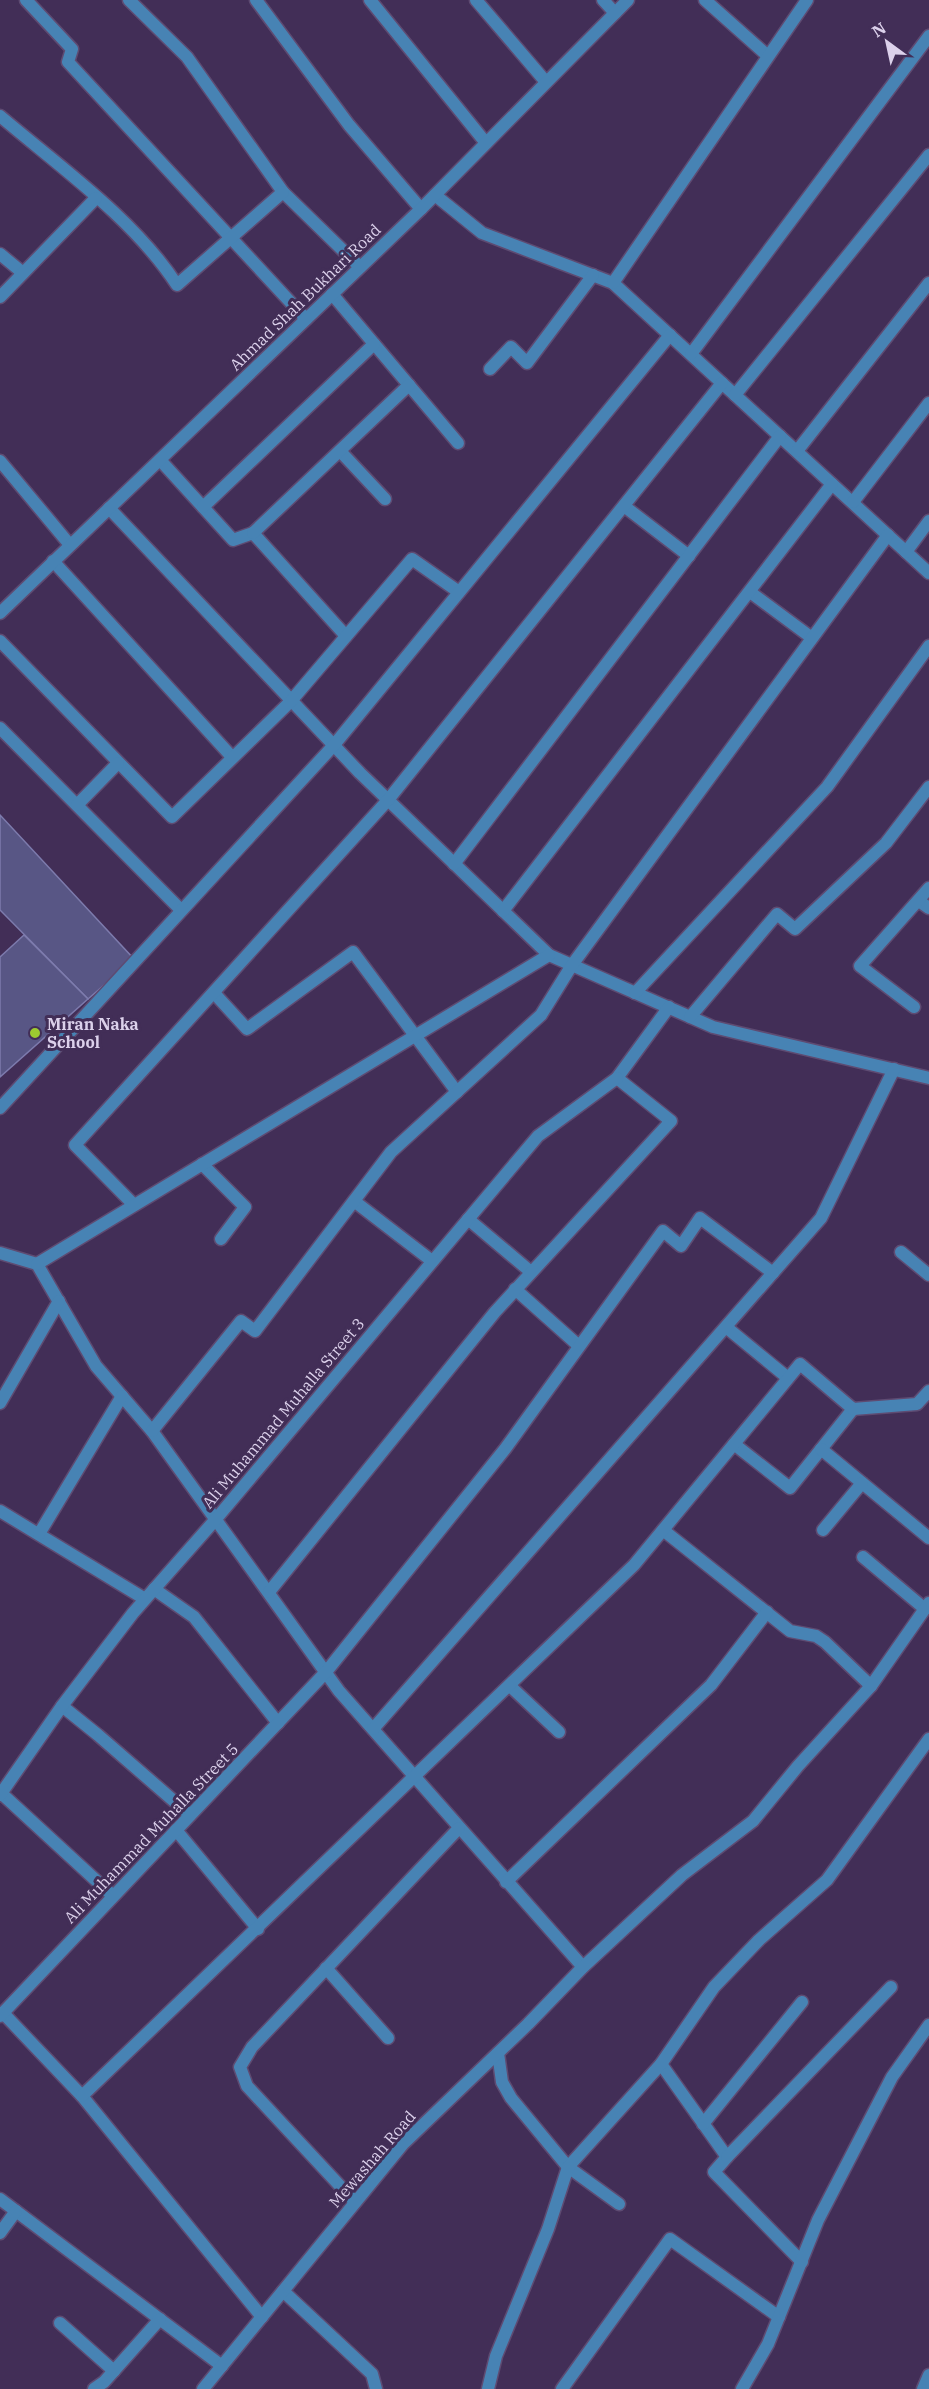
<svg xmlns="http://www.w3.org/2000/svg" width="929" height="2389" font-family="'IBM Plex Serif',serif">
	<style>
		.building { fill: #585685; stroke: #7d7bad; stroke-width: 1.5 }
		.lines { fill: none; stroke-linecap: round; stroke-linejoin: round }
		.minor-casing { stroke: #5e4b72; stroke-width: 15 }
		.tertiary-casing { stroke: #5e4b72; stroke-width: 15 }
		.minor { stroke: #4783b4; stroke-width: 12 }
		.tertiary { stroke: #4783b4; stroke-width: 12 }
		.poi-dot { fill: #9dca30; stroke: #422e57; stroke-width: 2 }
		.labels { text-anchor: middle; stroke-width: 6; stroke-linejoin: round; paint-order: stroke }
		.street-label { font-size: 16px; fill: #dcd1eb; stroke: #422e57 }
		.poi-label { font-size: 16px; font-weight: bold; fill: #dcd1eb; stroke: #422e57; text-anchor: start }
	</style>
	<rect width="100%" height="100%" fill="#422e57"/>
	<g class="building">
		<polygon points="0,815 134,959 88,999 0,910"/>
		<polygon points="24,935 88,999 0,1077 0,957"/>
	</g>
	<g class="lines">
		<defs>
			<g id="minor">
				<polyline points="26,0 72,49 68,62 306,319"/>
				<polyline points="129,0 187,57 283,192 360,267"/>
				<polyline points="256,0 349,125 421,209"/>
				<polyline points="370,0 486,143"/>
				<polyline points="476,0 546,82"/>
				<polyline points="603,0 615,13"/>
				<polyline points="705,0 768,56"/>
				<path d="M0 116C60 167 134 219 177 285L283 192"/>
				<polyline points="435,195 482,233 613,283 929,573"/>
				<polyline points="0,254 23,273"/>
				<polyline points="613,283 807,0"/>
				<polyline points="332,294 458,443"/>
				<polyline points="0,297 96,198"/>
				<polyline points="691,354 929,36"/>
				<polyline points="490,369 511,347 527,363 593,275"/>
				<polyline points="735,395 929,155"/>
				<polyline points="340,451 385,499"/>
				<polyline points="797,451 929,283"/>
				<polyline points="0,461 70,545"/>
				<polyline points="161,461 233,540 253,533 346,636"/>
				<polyline points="853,502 929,403"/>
				<polyline points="624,506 689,556"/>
				<polyline points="203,507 374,344"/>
				<polyline points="109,508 360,773 549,955 713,1027 929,1078"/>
				<polyline points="253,533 409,385"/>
				<polyline points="906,552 929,521"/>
				<polyline points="53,561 232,757"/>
				<polyline points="750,592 812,638"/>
				<polyline points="0,641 172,817 291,701 412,559 459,592"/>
				<polyline points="0,728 181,910"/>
				<polyline points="77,805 118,763"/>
				<polyline points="454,864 780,436"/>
				<polyline points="919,901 929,908"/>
				<polyline points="503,911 832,484"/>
				<polyline points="214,993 247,1029 353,952 457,1092"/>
				<polyline points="635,993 827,787 929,646"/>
				<polyline points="914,1007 860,966 929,888"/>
				<polyline points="690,1017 777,914 795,929 886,843 929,787"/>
				<polyline points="0,1108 334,745 670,335"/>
				<polyline points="202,1164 245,1207 221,1239"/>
				<polyline points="354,1201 432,1261"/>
				<polyline points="134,1205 75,1145 388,800 722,383"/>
				<polyline points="468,1219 531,1272"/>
				<polyline points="901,1252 929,1275"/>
				<polyline points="0,1253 37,1264 96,1366 152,1431 339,1691 583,1967"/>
				<polyline points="37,1264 549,955"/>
				<polyline points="515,1289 579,1346"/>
				<polyline points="726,1327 788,1378"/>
				<polyline points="0,1403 59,1301"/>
				<polyline points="152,1431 241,1321 255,1331 391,1152 541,1015 572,965 888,535"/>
				<polyline points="734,1444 790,1488 853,1409"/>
				<polyline points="821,1449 929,1538"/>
				<polyline points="0,1511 145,1599"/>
				<polyline points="663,1530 790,1631 816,1636 825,1642 871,1686"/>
				<polyline points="823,1530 862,1483"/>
				<polyline points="39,1534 122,1396"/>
				<polyline points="863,1557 925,1609"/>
				<polyline points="154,1589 194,1617 278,1723"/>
				<polyline points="269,1592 495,1312 671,1121 617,1078 669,1007"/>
				<polyline points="510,1686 559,1732"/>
				<polyline points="62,1706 98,1735 190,1815"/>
				<polyline points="373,1729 821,1218 894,1069"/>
				<polyline points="1,1793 113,1896"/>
				<polyline points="0,1795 62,1706 133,1613 216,1519 538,1136 617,1078"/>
				<polyline points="176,1830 258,1929"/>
				<polyline points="506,1882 711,1685 767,1612"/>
				<polyline points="326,1968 388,2038"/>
				<polyline points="3,2013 82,2096 262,2317"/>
				<polyline points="0,2016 326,1672 505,1449 663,1231 681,1246 700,1218 773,1273"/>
				<polyline points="498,2053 502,2082 511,2098 568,2167 619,2204"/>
				<polyline points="661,2064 727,2157 714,2172 802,2262"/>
				<polyline points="82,2096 634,1565 800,1364 853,1409 917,1404 929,1391"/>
				<polyline points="703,2124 802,2002"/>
				<polyline points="727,2157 891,1987"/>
				<polyline points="0,2199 222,2366"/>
				<polyline points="355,2202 247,2086 240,2067 252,2047 459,1828"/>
				<polyline points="0,2233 16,2211"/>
				<polyline points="283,2291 372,2374 376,2389"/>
				<polyline points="60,2323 114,2371"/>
				<polyline points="94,2389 104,2382 160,2319"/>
				<polyline points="203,2389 403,2144 528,2024 583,1967 682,1875 753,1821 798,1766 871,1686 929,1603"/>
				<polyline points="488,2389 496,2356 548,2229 568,2167 661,2064 714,1987 759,1940 827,1880 929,1739"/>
				<polyline points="562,2389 670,2239 779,2317"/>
				<polyline points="742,2389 768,2344 818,2220 892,2077 929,2025"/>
			</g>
			<g id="tertiary">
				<polyline points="0,613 421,209 628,0"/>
				<polyline points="923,2389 929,2375"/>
			</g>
		</defs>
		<use href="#minor" class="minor-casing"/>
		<use href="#tertiary" class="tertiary-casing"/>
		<use href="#minor" class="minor"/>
		<use href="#tertiary" class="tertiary"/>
	</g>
	<circle class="poi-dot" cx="35" cy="1033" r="6"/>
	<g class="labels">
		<g class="street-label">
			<text transform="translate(305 297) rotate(-44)" y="6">Ahmad Shah Bukhari Road</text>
			<text transform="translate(283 1413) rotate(-50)" y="6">Ali Muhammad Muhalla Street 3</text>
			<text transform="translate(151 1833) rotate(-46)" y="6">Ali Muhammad Muhalla Street 5</text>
			<text transform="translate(372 2159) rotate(-49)" y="6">Mewashah Road</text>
		</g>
		<g class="poi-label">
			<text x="47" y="1030">Miran Naka<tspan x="47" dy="18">School</tspan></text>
		</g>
	</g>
	<g transform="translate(887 42) rotate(327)" stroke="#422e57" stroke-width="4.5" paint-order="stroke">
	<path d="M0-4.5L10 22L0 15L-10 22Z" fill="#dcd1eb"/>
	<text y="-9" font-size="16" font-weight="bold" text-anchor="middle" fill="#dcd1eb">N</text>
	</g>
</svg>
